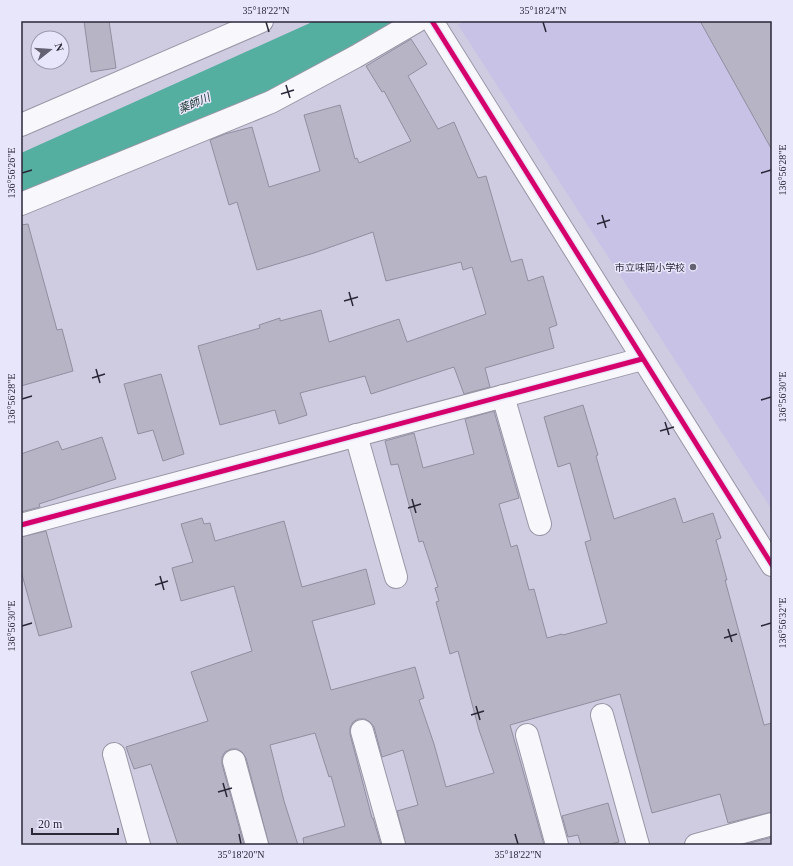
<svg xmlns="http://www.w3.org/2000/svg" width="793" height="866" font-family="'Times New Roman','Noto Sans JP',serif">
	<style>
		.built { fill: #c7c2e6 }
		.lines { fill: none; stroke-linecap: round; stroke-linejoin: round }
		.river { stroke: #55afa0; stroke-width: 51 }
		.building { fill: #b7b4c6; stroke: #918e9f }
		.minor-casing { stroke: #9996a7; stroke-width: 24 }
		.tertiary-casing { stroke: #9996a7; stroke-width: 24 }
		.minor { stroke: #f8f7fb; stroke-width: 22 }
		.tertiary { stroke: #f8f7fb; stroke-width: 22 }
		.cycleway-casing { stroke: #e8e6fb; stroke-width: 8 }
		.cycleway { stroke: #d6006c; stroke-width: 5 }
		.ticks { fill: none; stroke: #2a2737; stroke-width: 1.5 }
		.poi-dot { fill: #646173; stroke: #e8e6fb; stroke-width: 1.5 }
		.labels { text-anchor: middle; stroke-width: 3; stroke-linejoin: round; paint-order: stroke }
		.poi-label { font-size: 10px; fill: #2a2737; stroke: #e8e6fb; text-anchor: end }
		.water-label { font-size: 11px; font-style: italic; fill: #1c362e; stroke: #e8e6fb }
		.neatline { fill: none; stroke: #2a2737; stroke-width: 1.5 }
		.ticks-label { font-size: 10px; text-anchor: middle; fill: #2a2737 }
	</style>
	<rect width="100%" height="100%" fill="#cfcce2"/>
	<polygon class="built" points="465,21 772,21 772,510 458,25"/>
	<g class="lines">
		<polyline class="river" points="21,181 321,46 365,21"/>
	</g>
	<g class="building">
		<polygon points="84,21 109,21 116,68 91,72"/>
		<polygon points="700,21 772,21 772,150"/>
		<polygon points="411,39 427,64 408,76 438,129 454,122 478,178 486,176 511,262 522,259 528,281 543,276 557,325 549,328 554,348 485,368 490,387 464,394 454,367 371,394 365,376 300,393 307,415 279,424 275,410 220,425 198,346 260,328 259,325 280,318 280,321 321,310 329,342 399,319 407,342 486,314 472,267 463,270 461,262 386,281 373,232 314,253 257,270 237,202 229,205 210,140 225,134 252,127 269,187 320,171 304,115 340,105 355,159 357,158 359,163 411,141 384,91 382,92 366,66"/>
		<polygon points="28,224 57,330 62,329 73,371 21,386 21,225"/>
		<polygon points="161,374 184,454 163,461 153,430 138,434 124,384"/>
		<polygon points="583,405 598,455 596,456 614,519 675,498 683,523 713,513 721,538 716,540 727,580 725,580 764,725 772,723 772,812 728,823 720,794 652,813 620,694 510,725 544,845 406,845 397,811 418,805 403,750 382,757 374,727 370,722 365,719 358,719 353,722 350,728 350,734 372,818 373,818 381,845 304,845 303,838 345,826 331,776 329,777 315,733 270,745 284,801 298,845 269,845 246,758 242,752 237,749 231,749 225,752 222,757 222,764 244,845 178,845 151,764 134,769 126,747 208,721 191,672 252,651 234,586 181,601 172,568 193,562 181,524 202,518 204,524 210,523 215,541 284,521 302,587 366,569 375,604 312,621 331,690 415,667 424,698 419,700 434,744 446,787 494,773 479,730 458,651 450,654 436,602 439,601 435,588 438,587 423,541 419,542 398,464 391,465 385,441 414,433 423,468 474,454 465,419 494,411 519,498 499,504 511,547 517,545 529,590 534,589 547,638 562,634 563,635 607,623 585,542 591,540 570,463 558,467 544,417"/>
		<polygon points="102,437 116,479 39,504 40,507 21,512 21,454 58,441 62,450"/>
		<polygon points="46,531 72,627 39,636 21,571 21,537"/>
		<polygon points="608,803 619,842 607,845 581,845 578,835 568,837 562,816"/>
		<polygon points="772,837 772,845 743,845"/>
	</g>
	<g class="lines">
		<defs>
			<g id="minor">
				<polyline points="21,125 262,21"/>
				<polyline points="21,204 271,102 355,57 417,21"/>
				<polyline points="503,396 540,524"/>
				<polyline points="356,435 396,577"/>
				<polyline points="21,525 642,359"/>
				<polyline points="602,715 638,845"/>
				<polyline points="362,731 394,845"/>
				<polyline points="527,735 557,845"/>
				<polyline points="114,754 139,845"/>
				<polyline points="234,761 257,845"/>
				<polyline points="696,845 772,824"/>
			</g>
			<polyline id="tertiary" points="432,21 772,565"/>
		</defs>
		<use href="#minor" class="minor-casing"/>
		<use href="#tertiary" class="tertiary-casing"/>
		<use href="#minor" class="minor"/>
		<use href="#tertiary" class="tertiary"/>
		<defs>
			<g id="cycleway">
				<polyline points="432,21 772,565"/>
				<polyline points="21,525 642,359"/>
			</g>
		</defs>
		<use href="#cycleway" class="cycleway-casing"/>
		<use href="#cycleway" class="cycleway"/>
	</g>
	<path class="ticks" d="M266 22 269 32M543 22 546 32M286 85 290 98M281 94 294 90M22 173 32 170M761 173 771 170M602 215 606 228M597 224 610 220M349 292 353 306M344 301 358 297M96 369 100 383M92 378 105 374M22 399 32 396M761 400 771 397M665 422 669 435M660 431 674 427M412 499 416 513M408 508 421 504M160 576 164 590M155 585 168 581M22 626 32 623M761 626 771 623M728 629 732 642M724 638 737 634M476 706 480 720M471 715 484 711M223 783 227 797M218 792 232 788M239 834 241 844M515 834 518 844"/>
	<circle class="poi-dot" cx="693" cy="267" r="4"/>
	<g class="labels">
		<g class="poi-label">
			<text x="685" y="271">市立味岡小学校</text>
		</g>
		<g class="water-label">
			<text transform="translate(194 103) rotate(-24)" y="4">薬師川</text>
		</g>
	</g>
	<rect width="793" height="866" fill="none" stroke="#e8e6fb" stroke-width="44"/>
	<g transform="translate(50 50) rotate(73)"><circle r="19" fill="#e8e6fb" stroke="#9c9aad"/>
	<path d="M0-3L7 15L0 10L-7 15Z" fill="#646173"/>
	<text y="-6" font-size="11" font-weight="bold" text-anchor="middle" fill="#2a2737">N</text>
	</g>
	<path d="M32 828v6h86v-6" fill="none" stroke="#2a2737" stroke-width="2"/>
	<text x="38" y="828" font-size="12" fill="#2a2737" stroke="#e8e6fb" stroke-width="3" paint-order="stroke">20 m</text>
	<rect x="22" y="22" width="749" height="822" class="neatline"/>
	<g class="ticks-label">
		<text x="266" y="14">35°18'22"N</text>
		<text x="543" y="14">35°18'24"N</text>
		<text transform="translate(782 170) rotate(-90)" y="4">136°56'28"E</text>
		<text transform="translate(11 173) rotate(-90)" y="4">136°56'26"E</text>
		<text transform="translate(782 397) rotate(-90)" y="4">136°56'30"E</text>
		<text transform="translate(11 399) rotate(-90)" y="4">136°56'28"E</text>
		<text transform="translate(782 623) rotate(-90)" y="4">136°56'32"E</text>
		<text transform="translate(11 626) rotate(-90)" y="4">136°56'30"E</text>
		<text x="241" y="858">35°18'20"N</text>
		<text x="518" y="858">35°18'22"N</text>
	</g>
</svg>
